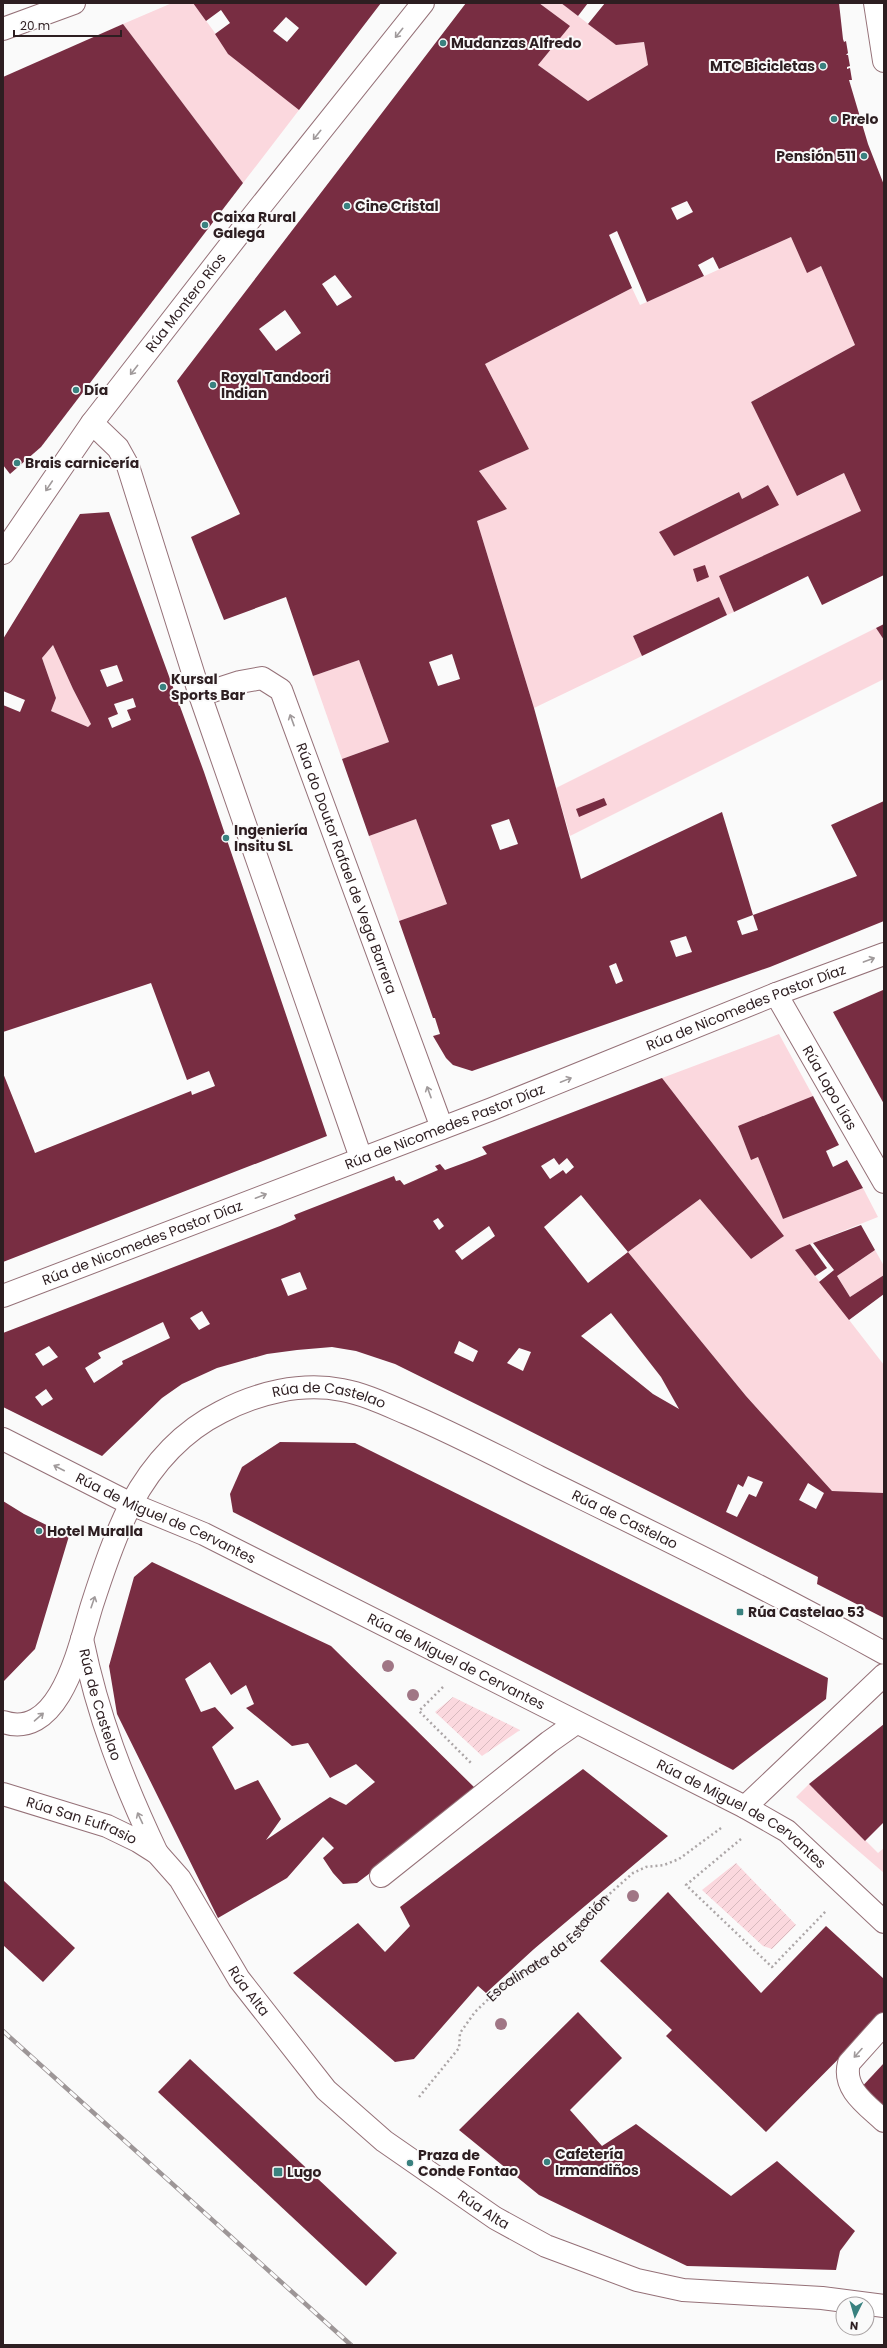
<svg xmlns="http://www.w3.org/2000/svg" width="887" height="2348" font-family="Poppins,sans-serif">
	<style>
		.grass { fill: #fbd8de; fill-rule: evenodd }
		.garden { fill: url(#garden-furrows) }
		.building { fill: #782d42; fill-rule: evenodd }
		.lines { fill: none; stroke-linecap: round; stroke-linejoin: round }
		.street-casing { stroke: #957178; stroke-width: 24 }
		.secondary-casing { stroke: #957178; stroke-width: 24 }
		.path { stroke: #aca6a7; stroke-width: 2.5; stroke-dasharray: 2 3; stroke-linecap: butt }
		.street { stroke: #fff; stroke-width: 22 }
		.secondary { stroke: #fff; stroke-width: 22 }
		.rail-casing { stroke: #9d9697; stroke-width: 4.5 }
		.rail { stroke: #fafafa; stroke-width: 3; stroke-dasharray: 9; stroke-linecap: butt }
		.tree { fill: #a07685 }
		.oneway { stroke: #a09a9b }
		.poi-dot { fill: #39817f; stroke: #fafafa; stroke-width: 1.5 }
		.labels { text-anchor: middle; stroke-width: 4; stroke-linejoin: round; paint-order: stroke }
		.poi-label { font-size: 14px; font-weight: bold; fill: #2d1e21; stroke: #fafafa; text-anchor: start }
		.street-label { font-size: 14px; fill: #2d1e21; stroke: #fafafa }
	</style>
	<defs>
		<pattern id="garden-furrows" width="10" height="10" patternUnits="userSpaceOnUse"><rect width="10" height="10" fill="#fbd8de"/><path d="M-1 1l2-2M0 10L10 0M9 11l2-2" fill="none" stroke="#d7b9be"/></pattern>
	</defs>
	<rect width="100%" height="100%" fill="#fafafa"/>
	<g class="grass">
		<polygon points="172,3 193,3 229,52 299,110 243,183 123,24"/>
		<polygon points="539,3 561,3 616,45 644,42 648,65 588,101 538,65 569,26"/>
		<path d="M791 237 807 272 821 266 855 345 751 402 798 496 844 473 861 511 719 576 734 612 727 615 719 597 633 636 642 656 534 708 477 521 507 509 479 471 529 449 485 364 632 288 640 305ZM768 485 778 505 674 556 659 532 738 492 742 499Z"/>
		<polygon points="876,628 884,640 884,679 570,836 556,788"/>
		<polygon points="53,645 73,689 91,724 88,727 51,711 56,698 42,658"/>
		<polygon points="359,660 389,742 342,759 313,676"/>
		<polygon points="416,819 447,904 399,921 369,836"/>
		<polygon points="779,1034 813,1096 738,1126 751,1159 758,1157 783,1219 863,1188 878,1217 795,1250 884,1365 884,1493 832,1491 746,1396 628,1252 700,1199 751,1259 784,1236 662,1078"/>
		<polygon points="875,1250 884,1266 884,1275 850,1297 837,1276"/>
		<polygon points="809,1784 878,1853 884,1848 884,1873 796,1797"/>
	</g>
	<g class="garden">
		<polygon points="453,1697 520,1730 482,1756 435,1712"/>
		<polygon points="736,1863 796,1925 772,1949 763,1946 702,1890"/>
	</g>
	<g class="building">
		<path d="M193 3H381L299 110 228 54 215 34 230 23 221 10 206 21ZM286 17 299 28 287 42 273 31Z"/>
		<path d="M466 3H539L570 26 538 65 588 101 648 65 644 42 616 45 588 24 605 3H839L843 39 844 42 846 41 848 53 846 55H848L850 66 847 67V69L850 68 852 80H849L868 144 884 185V575L822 605 808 576 734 612 719 576 861 511 844 473 797 496 751 402 855 345 821 266 807 273 791 237 719 269 713 257 698 265 704 276 647 302 617 231 609 235 632 288 485 364 529 449 479 471 507 509 477 521 534 708 581 879 722 812 753 915 737 921 742 935 758 930 753 915 857 876 831 825 884 801V921L770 967 472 1071 453 1065 446 1058 433 1036 440 1034 435 1018H433L399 921 447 904 416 819 369 836 342 759 389 742 359 660 313 676 286 597 224 620 191 537 240 514 177 381ZM687 201 693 212 677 220 671 208ZM335 275 352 297 337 306 322 284ZM285 310 301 333 276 351 259 329ZM452 654 460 679 438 686 429 662ZM509 819 518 844 500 850 491 825ZM686 936 692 952 676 957 670 941ZM616 963 623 981 616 984 609 966Z"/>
		<polygon points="561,3 588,3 578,16"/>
		<polygon points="123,24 243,183 41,447 10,474 3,465 3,77"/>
		<polygon points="768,485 779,505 674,556 659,532 739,492 742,499"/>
		<path d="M109 512 204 772 327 1136 3 1262V1073L35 1153 191 1091 192 1095 215 1086 209 1071 187 1080 151 983 3 1032V705L20 712 25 700 3 691V639L80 514ZM53 645 73 689 91 724 88 727 51 711 56 698 42 658ZM117 665 123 681 107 687 100 670ZM133 698 136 707 127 710 131 720 112 728 108 718 118 714 114 704Z"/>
		<polygon points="705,565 709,577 697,582 693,569"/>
		<polygon points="719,597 727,615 642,656 633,636"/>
		<polygon points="884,624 884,640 876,628"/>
		<polygon points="604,798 607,805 579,817 576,809"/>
		<polygon points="883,990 884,993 884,1104 833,1012"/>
		<path d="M662 1078 784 1236 751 1259 700 1199 628 1252 581 1195 544 1227 588 1283 628 1252 746 1396 832 1491 884 1493V1618L817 1584 818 1577 502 1417 395 1364 356 1351 332 1347 297 1350 267 1354 217 1368 182 1384 162 1398 102 1456 3 1407V1333L280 1226 296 1219 294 1215 394 1176 396 1181 400 1180 404 1185 438 1170 435 1166 440 1164 445 1170 472 1160 487 1154 482 1147ZM554 1158 559 1165 567 1158 574 1167 566 1174 563 1170 550 1179 541 1166ZM438 1218 444 1226 439 1230 433 1221ZM489 1226 495 1236 462 1260 455 1251ZM300 1272 307 1289 288 1296 281 1279ZM202 1311 210 1324 199 1330 190 1318ZM611 1313 661 1377 679 1409 653 1394 581 1336ZM163 1322 170 1338 122 1361 123 1364 94 1383 85 1368 101 1358 98 1353ZM459 1341 478 1351 473 1362 454 1353ZM49 1346 58 1357 43 1366 35 1354ZM519 1348 531 1352 523 1371 507 1363ZM46 1389 53 1399 42 1406 35 1397ZM748 1476 763 1482 756 1497 749 1494 737 1517 726 1512 738 1484 743 1487ZM808 1483 824 1493 816 1509 799 1500Z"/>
		<polygon points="813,1096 839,1145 826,1151 833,1167 847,1160 863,1188 783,1219 758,1157 751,1160 738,1126"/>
		<polygon points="861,1225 875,1250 837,1276 850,1297 884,1275 884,1294 849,1320 819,1282 834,1270 813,1243"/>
		<polygon points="810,1244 827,1268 815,1276 795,1250"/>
		<polygon points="280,1442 355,1443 828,1678 826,1699 733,1770 233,1512 230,1494 242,1467"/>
		<polygon points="3,1501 24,1514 69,1536 35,1649 3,1682"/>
		<path d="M152 1562 331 1646 478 1791 357 1883 343 1884 333 1873 323 1858 334 1848 323 1837 287 1878 218 1918 117 1714 109 1666 134 1577ZM210 1662 231 1695 246 1685 254 1704 246 1708 292 1746 308 1743 330 1778 356 1764 375 1782 346 1805 330 1797 266 1840 281 1819 258 1780 235 1790 212 1747 234 1728 215 1707 201 1712 185 1679Z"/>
		<polygon points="884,1724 884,1822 865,1841 809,1784"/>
		<polygon points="583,1769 668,1836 534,1949 486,1993 478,1986 414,2059 395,2062 293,1973 358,1923 385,1952 410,1926 400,1907"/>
		<polygon points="3,1880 75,1948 43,1982 3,1945"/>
		<polygon points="668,1892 761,1993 826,1926 884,1979 884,2013 766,2132 666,2036 672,2030 600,1961"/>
		<polygon points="578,2012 622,2058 570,2110 602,2146 636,2124 731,2196 777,2161 855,2231 840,2251 836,2270 687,2266 539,2195 459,2130"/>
		<polygon points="190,2059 397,2253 366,2286 158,2092"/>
		<polygon points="884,2063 884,2117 858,2091"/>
	</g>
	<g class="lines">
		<defs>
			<g id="street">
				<polyline points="3,29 74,3"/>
				<polyline points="92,423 118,448 128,466 200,695 361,1158"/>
				<path id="s2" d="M200 695 240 682 262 678 281 690 442 1128"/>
				<path id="s3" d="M776 994 884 1182"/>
				<path id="s4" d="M3 1296 492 1109 776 994 884 954"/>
				<path id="s5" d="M3 1439 131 1504 204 1534 745 1807 787 1831 884 1922"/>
				<path id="s6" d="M82 1639C98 1717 123 1781 157 1853"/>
				<polyline points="745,1807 884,1675"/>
				<polyline points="381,1876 549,1742 576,1723"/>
				<path d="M884 2024 849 2063C842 2089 867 2105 884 2121"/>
			</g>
			<g id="secondary">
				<polyline points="875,3 884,61"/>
				<path id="s7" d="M3 553 92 423 252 217 423 3"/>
				<path id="s8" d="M3 1722C61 1741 80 1643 92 1605 103 1571 115 1535 131 1504 152 1465 181 1432 221 1412 257 1393 301 1382 342 1390 364 1394 385 1404 406 1413 451 1432 495 1455 539 1477 655 1534 771 1590 884 1653"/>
				<path id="s9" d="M3 1794 107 1826 138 1841 157 1853 180 1879 239 1979 326 2090 384 2141 495 2218 546 2246 637 2280 683 2290 822 2298 884 2306"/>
			</g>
		</defs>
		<use href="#street" class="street-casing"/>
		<use href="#secondary" class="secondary-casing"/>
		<g class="path">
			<polyline points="443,1687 419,1711 472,1764"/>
			<polyline points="741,1839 686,1885 772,1967 827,1910"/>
			<path id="s1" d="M419 2097 459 2048 460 2033 475 2012 504 1984 547 1958 575 1935 585 1920 606 1897 633 1873 646 1867 664 1865 679 1859 721 1828"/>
		</g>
		<use href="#street" class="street"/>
		<use href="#secondary" class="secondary"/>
		<defs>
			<polyline id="rail" points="3,2031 351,2345"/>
		</defs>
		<use href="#rail" class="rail-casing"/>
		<use href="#rail" class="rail"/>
	</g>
	<g class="tree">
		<circle cx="388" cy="1666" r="6"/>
		<circle cx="413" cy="1695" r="6"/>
		<circle cx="633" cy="1896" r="6"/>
		<circle cx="501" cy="2024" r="6"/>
	</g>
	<defs><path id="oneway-shaft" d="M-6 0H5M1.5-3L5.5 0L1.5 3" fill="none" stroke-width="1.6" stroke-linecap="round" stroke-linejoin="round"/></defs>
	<g class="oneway">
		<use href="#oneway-shaft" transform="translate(399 33) rotate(129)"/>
		<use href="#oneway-shaft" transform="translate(317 135) rotate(129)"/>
		<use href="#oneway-shaft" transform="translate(134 370) rotate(128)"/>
		<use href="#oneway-shaft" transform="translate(49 486) rotate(124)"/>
		<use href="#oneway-shaft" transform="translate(292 720) rotate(-110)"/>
		<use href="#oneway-shaft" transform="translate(869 960) rotate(-20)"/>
		<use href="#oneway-shaft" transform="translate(566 1080) rotate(-22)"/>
		<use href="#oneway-shaft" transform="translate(429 1092) rotate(-110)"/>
		<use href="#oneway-shaft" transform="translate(261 1196) rotate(-21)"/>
		<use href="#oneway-shaft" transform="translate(59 1468) rotate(-153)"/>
		<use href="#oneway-shaft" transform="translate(93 1602) rotate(-71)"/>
		<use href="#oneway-shaft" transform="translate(39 1717) rotate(-41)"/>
		<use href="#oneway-shaft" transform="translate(140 1818) rotate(-115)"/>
		<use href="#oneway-shaft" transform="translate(858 2053) rotate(132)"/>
	</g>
	<g class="poi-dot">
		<circle cx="443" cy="43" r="4"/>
		<circle cx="823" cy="66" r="4"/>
		<circle cx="834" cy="119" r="4"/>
		<circle cx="864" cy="156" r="4"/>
		<circle cx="347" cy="206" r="4"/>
		<circle cx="205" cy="225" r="4"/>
		<circle cx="213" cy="385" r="4"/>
		<circle cx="76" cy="390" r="4"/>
		<circle cx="17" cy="463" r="4"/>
		<circle cx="163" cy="687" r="4"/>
		<circle cx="226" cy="838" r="4"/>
		<circle cx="39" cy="1531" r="4"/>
		<rect x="736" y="1608" width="8" height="8" rx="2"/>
		<circle cx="547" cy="2162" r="4"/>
		<circle cx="410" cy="2163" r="4"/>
		<rect x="273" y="2167" width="10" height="10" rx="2"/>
	</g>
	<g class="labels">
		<g class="poi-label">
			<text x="451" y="48">Mudanzas Alfredo</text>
			<text x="815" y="71" text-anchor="end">MTC Bicicletas</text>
			<text x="842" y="124">Prelo</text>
			<text x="856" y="161" text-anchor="end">Pensión 511</text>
			<text x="355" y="211">Cine Cristal</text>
			<text x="213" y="222">Caixa Rural<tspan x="213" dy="16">Galega</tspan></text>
			<text x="221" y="382">Royal Tandoori<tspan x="221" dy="16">Indian</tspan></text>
			<text x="84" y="395">Día</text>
			<text x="25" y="468">Brais carnicería</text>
			<text x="171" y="684">Kursal<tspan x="171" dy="16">Sports Bar</tspan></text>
			<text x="234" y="835">Ingeniería<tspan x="234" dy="16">Insitu SL</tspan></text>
			<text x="47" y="1536">Hotel Muralla</text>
			<text x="748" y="1617">Rúa Castelao 53</text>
			<text x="555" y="2159">Cafetería<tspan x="555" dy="16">Irmandiños</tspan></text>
			<text x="418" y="2160">Praza de<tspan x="418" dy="16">Conde Fontao</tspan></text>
			<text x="287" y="2177">Lugo</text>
		</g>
		<g class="street-label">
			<text dy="5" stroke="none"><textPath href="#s7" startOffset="310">Rúa Montero Ríos</textPath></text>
			<text dy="5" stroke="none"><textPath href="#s2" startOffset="277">Rúa do Doutor Rafael de Vega Barrera</textPath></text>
			<text dy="5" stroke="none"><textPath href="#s4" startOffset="797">Rúa de Nicomedes Pastor Díaz</textPath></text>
			<text dy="5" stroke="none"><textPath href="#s3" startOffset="108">Rúa Lopo Lías</textPath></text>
			<text dy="5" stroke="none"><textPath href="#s4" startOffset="473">Rúa de Nicomedes Pastor Díaz</textPath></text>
			<text dy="5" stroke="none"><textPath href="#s4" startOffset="149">Rúa de Nicomedes Pastor Díaz</textPath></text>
			<text dy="5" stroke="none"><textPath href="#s8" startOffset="516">Rúa de Castelao</textPath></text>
			<text dy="5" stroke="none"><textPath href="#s5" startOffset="181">Rúa de Miguel de Cervantes</textPath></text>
			<text dy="5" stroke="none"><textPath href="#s8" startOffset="840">Rúa de Castelao</textPath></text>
			<text dy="5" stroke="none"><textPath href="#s5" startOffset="505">Rúa de Miguel de Cervantes</textPath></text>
			<text dy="5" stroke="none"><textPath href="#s6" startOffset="68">Rúa de Castelao</textPath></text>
			<text dy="5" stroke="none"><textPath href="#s5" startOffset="829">Rúa de Miguel de Cervantes</textPath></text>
			<text dy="5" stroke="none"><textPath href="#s9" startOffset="83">Rúa San Eufrasio</textPath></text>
			<text dy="5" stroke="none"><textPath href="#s1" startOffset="202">Escalinata da Estación</textPath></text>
			<text dy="5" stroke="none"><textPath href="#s9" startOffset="332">Rúa Alta</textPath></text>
			<text dy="5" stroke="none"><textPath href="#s9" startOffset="656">Rúa Alta</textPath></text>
		</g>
	</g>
	<rect width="887" height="2348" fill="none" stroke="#2d1e21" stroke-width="8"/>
	<g transform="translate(855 2316) rotate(185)"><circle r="19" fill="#fafafa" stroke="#a8a2a3"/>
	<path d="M0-3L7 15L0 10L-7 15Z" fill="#39817f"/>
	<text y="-6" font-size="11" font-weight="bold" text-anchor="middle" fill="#2d1e21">N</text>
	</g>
	<path d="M14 30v6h107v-6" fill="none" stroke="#2d1e21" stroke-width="2"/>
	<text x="20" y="30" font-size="12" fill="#2d1e21" stroke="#fafafa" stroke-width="3" paint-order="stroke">20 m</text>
</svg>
